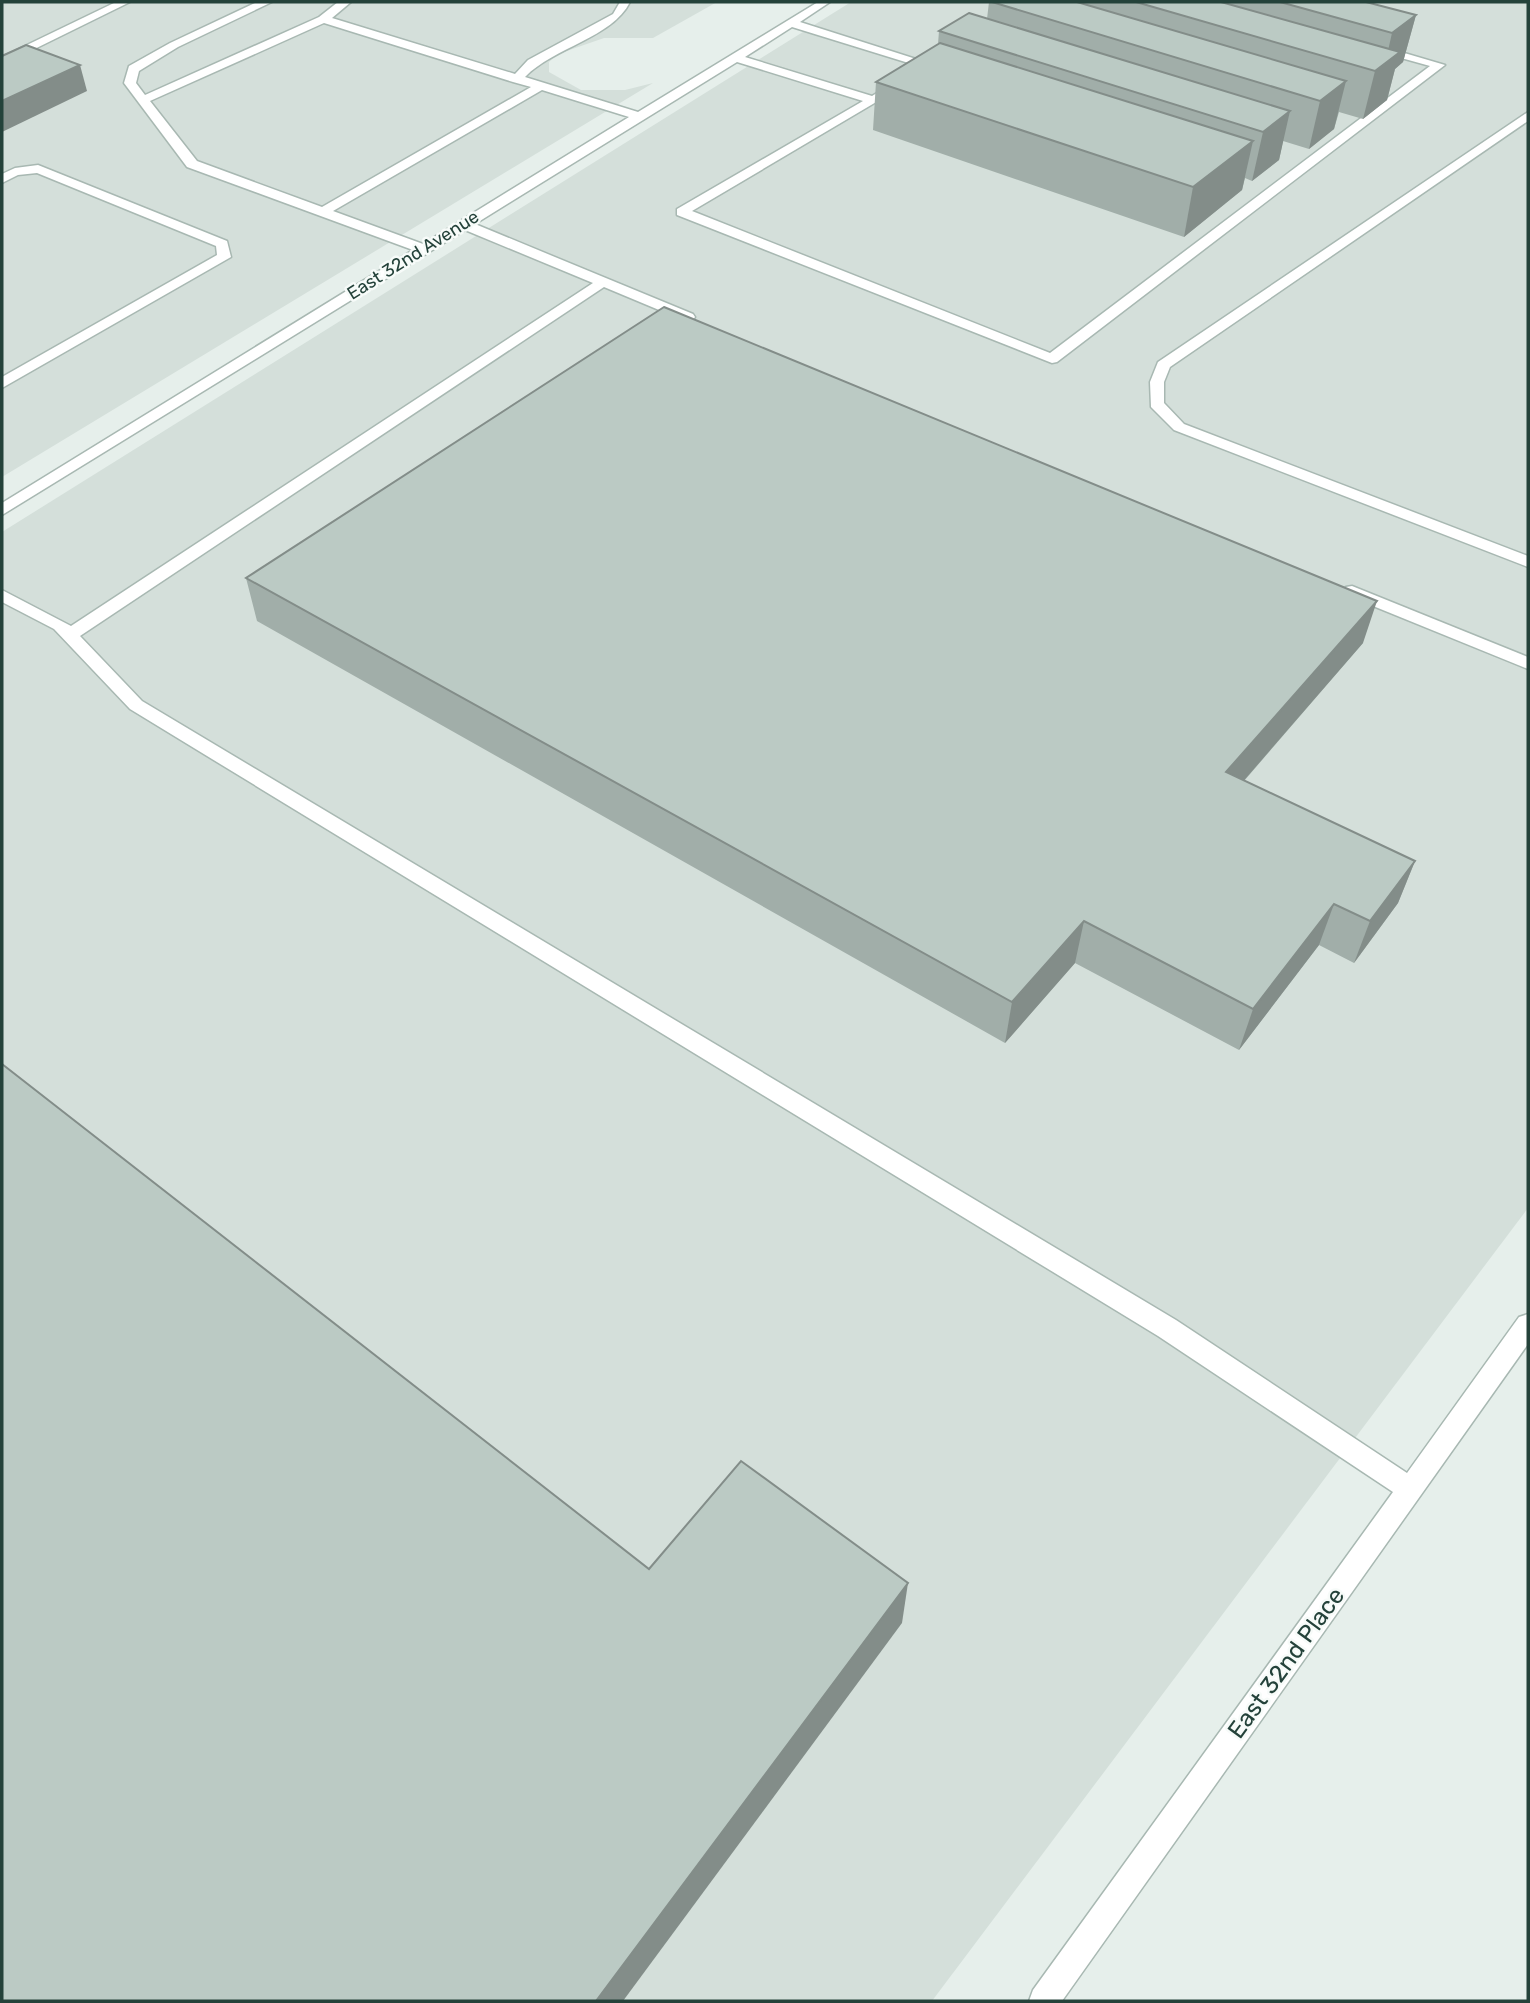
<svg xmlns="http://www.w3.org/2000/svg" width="1530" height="2003" font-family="Rubik,sans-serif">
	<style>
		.built { fill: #d4dfda }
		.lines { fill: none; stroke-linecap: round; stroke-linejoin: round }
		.minor-casing { stroke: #a8b8b2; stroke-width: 3 }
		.minor { fill: #fff; fill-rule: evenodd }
		.wall { fill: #a1aea9 }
		.shaded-wall { fill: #838d89 }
		.building { fill: #bbcac4; stroke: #838d89; stroke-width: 2 }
		.labels { text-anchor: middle; stroke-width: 5; stroke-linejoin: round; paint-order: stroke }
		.far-street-label { font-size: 18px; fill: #24423a; stroke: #f7fbf9 }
		.near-street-label { font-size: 24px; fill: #24423a; stroke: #f7fbf9 }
	</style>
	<rect width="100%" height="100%" fill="#e6efeb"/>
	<g class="built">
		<polygon points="2,2 717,2 653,38 604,38 558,54 549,62 549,72 581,90 625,90 653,83 2,477"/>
		<polygon points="851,2 1528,2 1528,1208 932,2001 2,2001 2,532"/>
	</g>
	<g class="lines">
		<defs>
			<g id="minor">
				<polygon points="116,2 130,2 2,65 2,57"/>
				<path d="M257 2H272L178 47 139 71 136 83 145 95 319 17 338 2H351L332 18 515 74 528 60 613 14 620 2H630C612 38 554 47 525 77L638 112 818 2H830L800 22 938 66 928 69 792 27 745 57 872 96 895 82 905 85 692 211 1050 353 1430 66 1376 51V47H1384L1445 65 1057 362 1052 363 677 215V209L863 101 737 62 475 224 693 314 695 317 693 320H683L604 287 80 636 142 701 1176 1320 1407 1473 1519 1317 1528 1314V1344L1062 2001H1029L1033 1990 1393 1492 1158 1336 130 709 54 629 2 602V590L71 626 593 283 465 230 2 515V503L413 250 187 167 124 83 129 66 170 43ZM324 23 513 82 531 87 322 207 197 161 150 101ZM542 90 629 117 423 244 333 211Z"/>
				<polygon points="1528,112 1528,121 1170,367 1164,382 1164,403 1184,424 1528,556 1528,567 1174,430 1151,407 1150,382 1158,362"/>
				<polygon points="38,165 227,241 231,257 2,388 2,377 217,255 216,246 37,173 18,175 2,183 2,174 15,168"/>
				<polygon points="1352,586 1528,657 1528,669 1346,595 1343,591 1346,587"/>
			</g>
		</defs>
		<use href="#minor" class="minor-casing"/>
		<use href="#minor" class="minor"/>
	</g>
	<g class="wall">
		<polygon points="989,2 1366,2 1416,15 1403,62 1395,69 1387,100 1363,119 1339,112 1334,129 1309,149 1283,141 1279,160 1252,181 1245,178 1242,190 1184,237 873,130 876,82 938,44 939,31 987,19"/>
		<polygon points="246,578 1363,643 1244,781 1415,861 1398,903 1354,963 1319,945 1239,1050 1075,963 1005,1043 257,621"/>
	</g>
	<g class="shaded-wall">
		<polygon points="1416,15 1403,62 1395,69 1387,100 1363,119 1375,71 1385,64 1392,33"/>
		<polygon points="80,65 87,91 2,132 2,99"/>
		<polygon points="1346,81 1334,129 1309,149 1320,101"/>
		<polygon points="1290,111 1279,160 1252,181 1263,132"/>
		<polygon points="1253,141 1242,190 1184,237 1193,187"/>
		<polygon points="1377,601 1363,643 1214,815 1226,772"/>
		<polygon points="1415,861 1398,903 1354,963 1370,921"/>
		<polygon points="1334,904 1319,945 1239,1050 1253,1009"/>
		<polygon points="1084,921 1075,963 1005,1043 1012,1002"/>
		<polygon points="908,1583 902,1623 623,2001 596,2001"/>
	</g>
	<g class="building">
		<polygon points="992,2 1077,2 1346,81 1320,101"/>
		<polygon points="1136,2 1221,2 1400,52 1375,71"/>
		<polygon points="1280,2 1366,2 1416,15 1392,33"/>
		<polygon points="969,13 1290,111 1263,132 939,31"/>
		<polygon points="940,43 1253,141 1193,187 876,82"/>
		<polygon points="26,45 80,65 2,101 2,56"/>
		<polygon points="664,307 1377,601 1226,772 1415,861 1370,921 1334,904 1253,1009 1084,921 1012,1002 246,578"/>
		<polygon points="2,1064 649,1569 741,1461 908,1583 596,2001 2,2001"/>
	</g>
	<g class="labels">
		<g class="far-street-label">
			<text transform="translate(413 255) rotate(-32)" y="6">East 32nd Avenue</text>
		</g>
		<g class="near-street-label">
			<text transform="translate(1286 1663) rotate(-54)" y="8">East 32nd Place</text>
		</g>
	</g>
	<rect width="1530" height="2003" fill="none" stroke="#24423a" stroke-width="7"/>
</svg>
